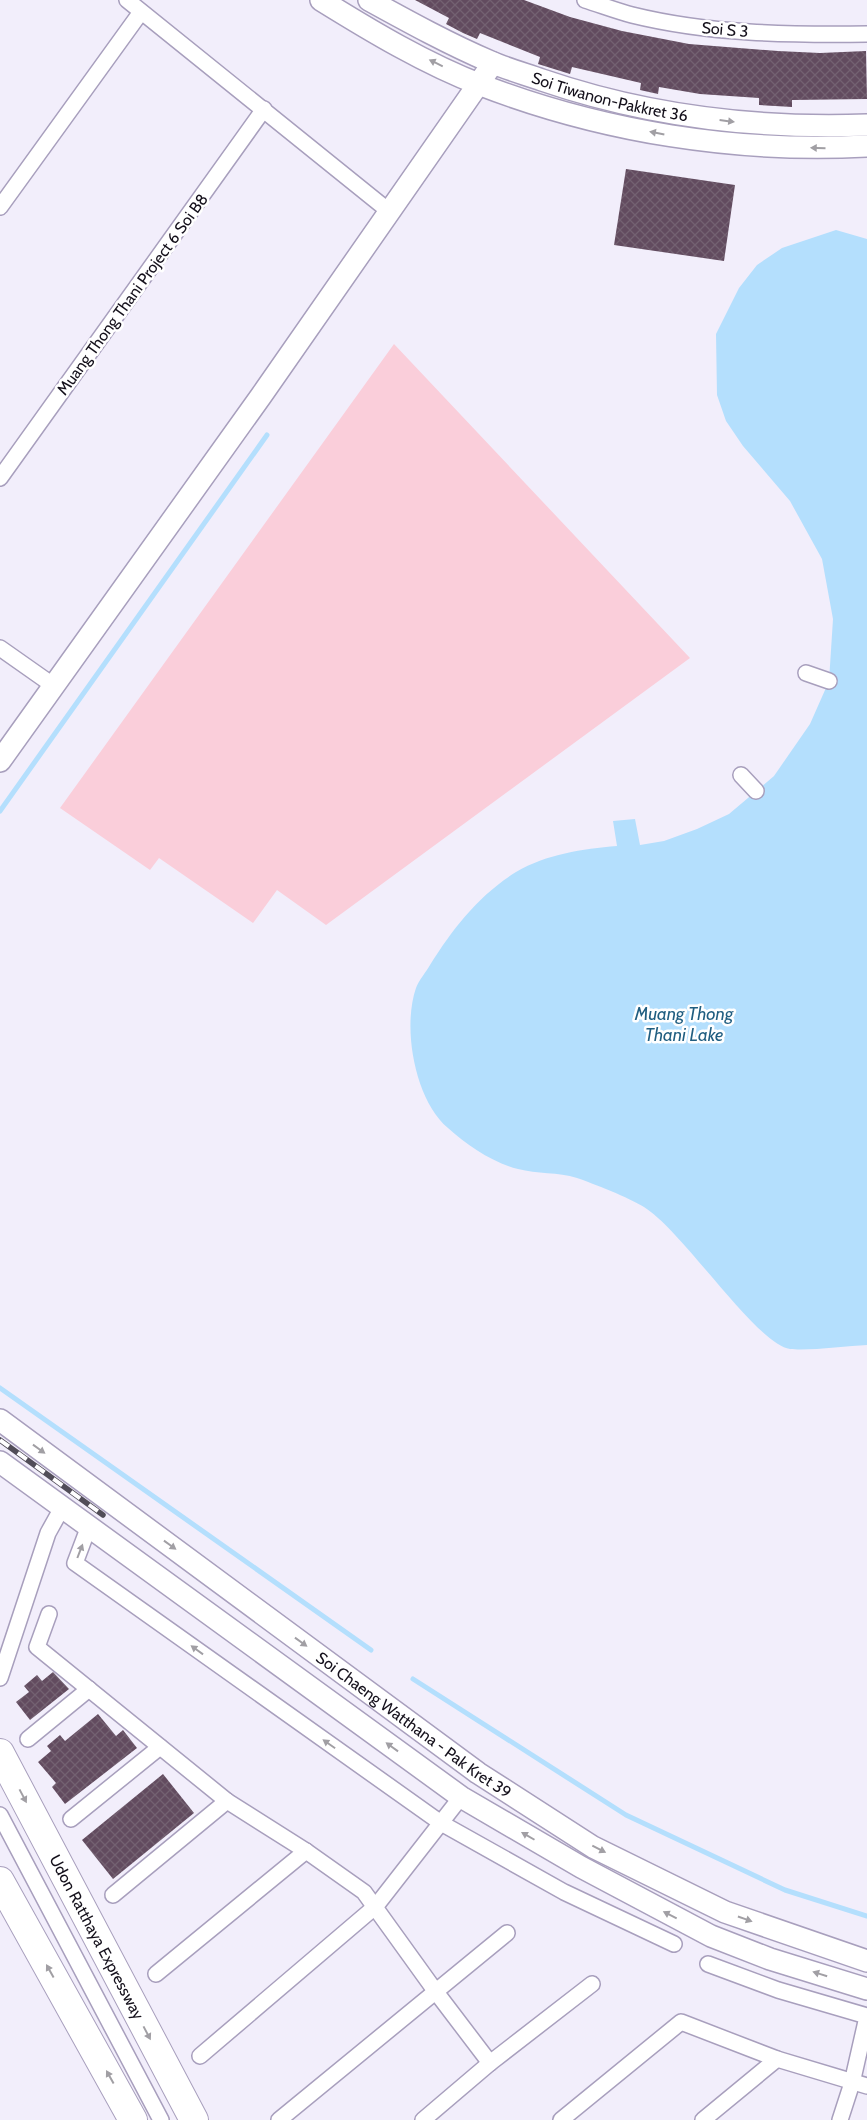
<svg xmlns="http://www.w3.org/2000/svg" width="867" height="2120" font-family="Cabin,sans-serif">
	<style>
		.pitch { fill: #faceda }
		.water { fill: #b4dffd }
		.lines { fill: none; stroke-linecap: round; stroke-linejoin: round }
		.stream { stroke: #b4dffd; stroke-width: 5 }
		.building { fill: url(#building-cross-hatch) }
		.street-casing { stroke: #a89fbd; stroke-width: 18 }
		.secondary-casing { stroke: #a89fbd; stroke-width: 24 }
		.highway-casing { stroke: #a89fbd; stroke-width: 30 }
		.street { stroke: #fff; stroke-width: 15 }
		.secondary { stroke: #fff; stroke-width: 21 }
		.highway { stroke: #fff; stroke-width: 28 }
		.rail-casing { stroke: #514d58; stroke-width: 5.5 }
		.rail { stroke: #fff; stroke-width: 4; stroke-dasharray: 11; stroke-linecap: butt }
		.oneway { fill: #a19fa4 }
		.labels { text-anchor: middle; stroke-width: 5; stroke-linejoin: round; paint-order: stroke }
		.street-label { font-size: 16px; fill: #14101b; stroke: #fff }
		.water-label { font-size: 18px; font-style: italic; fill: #205e81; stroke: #fff }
	</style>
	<defs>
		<pattern id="building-cross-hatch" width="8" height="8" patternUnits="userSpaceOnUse" patternTransform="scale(1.25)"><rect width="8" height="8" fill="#624b5f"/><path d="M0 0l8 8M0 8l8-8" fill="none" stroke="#736171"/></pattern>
	</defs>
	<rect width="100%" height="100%" fill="#f2eefb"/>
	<polygon class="pitch" points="394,344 690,658 326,925 277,890 253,923 159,858 150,870 60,808"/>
	<path class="water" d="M836 230 867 239V1345C846 1346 809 1351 790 1349 756 1344 683 1231 644 1207 630 1198 592 1183 577 1178 558 1172 537 1174 518 1169 493 1163 467 1145 448 1128 415 1100 402 1028 416 988 419 980 426 972 430 965 453 928 479 895 516 872 547 854 582 849 617 846L613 821 635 819 640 845 664 841 697 829 729 814 774 776 810 724 829 681 833 619 822 559 790 501 743 446 726 421 717 395 716 334 739 288 757 265 782 248Z"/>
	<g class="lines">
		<g class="stream">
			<polyline points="0,811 267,435"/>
			<polyline points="0,1388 371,1650"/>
			<polyline points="413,1679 626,1815 785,1890 867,1916"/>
		</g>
	</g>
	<g class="building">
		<polygon points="415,0 524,0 570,17 622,31 689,44 778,51 820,53 866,51 867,99 792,100 792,107 775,106 759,105 759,98 700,94 659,87 658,94 640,90 641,83 572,67 570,74 538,64 540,57 480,33 477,39 463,33 446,24 449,18"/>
		<polygon points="626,169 735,185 724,261 614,245"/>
		<polygon points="53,1672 69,1689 30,1720 16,1702 29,1692 24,1686 37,1675 42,1681"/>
		<polygon points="98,1714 116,1736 123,1730 137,1748 65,1804 52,1787 56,1783 38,1762 51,1751 47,1746 60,1735 65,1741"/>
		<polygon points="163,1774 194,1813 113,1879 82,1840"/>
	</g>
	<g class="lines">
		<defs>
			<g id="street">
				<polyline points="127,0 390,212"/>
				<path d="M585 0C601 5 617 11 632 15 709 34 789 35 867 34"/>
				<polyline points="0,207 141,12"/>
				<polyline points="0,478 264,109"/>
				<polyline points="0,648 54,686"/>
				<polyline points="806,673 829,681"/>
				<polyline points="741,775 756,791"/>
				<polyline points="89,1526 75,1563 441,1823 564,1892 674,1944"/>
				<polyline points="49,1614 37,1647 227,1801 306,1851 364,1892 436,1992 490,2063"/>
				<polyline points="0,1678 48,1533 63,1506"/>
				<polyline points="28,1739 89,1689"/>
				<polyline points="0,1815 161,2120"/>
				<polyline points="71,1819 160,1747"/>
				<polyline points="113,1895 227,1801"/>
				<polyline points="708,1964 778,1990 867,2016"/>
				<polyline points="156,1974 306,1851"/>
				<polyline points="200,2056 376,1906 461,1797"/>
				<polyline points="279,2120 507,1933"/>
				<polyline points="423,2120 490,2063 592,1984"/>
				<polyline points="561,2120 681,2022 777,2059 867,2086"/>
				<polyline points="703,2120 777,2059"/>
				<polyline points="840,2120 852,2083 867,2017"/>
			</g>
			<g id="secondary">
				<path d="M321 0C371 31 426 64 481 85 603 132 736 153 867 146"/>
				<path id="s1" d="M369 0C409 22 449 44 491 62 507 69 525 74 542 80 647 116 756 129 867 125"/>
				<polyline points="0,761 261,396 493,63"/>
				<path id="s2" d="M0 1420 478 1773 593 1847 725 1912 867 1961"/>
				<polyline points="0,1462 461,1797 581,1867 711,1936 770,1959 867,1989"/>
			</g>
			<g id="highway">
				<path id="s3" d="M0 1753 194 2120"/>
				<polyline points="0,1881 133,2120"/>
			</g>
		</defs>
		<use href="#street" class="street-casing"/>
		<use href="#secondary" class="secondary-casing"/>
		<use href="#highway" class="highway-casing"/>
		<use href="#street" class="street"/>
		<use href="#secondary" class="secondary"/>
		<use href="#highway" class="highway"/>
		<defs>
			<polyline id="rail" points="0,1440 103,1515"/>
		</defs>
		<use href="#rail" class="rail-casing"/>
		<use href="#rail" class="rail"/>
	</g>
	<defs><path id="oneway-solid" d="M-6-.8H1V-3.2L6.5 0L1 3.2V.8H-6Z" transform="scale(1.25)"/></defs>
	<g class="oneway">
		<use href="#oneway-solid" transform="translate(436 63) rotate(-154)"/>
		<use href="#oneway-solid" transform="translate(727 121) rotate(7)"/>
		<use href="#oneway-solid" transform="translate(657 133) rotate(-169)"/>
		<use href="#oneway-solid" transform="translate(818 148) rotate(-179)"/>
		<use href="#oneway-solid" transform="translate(39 1449) rotate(36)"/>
		<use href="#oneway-solid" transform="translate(170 1545) rotate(36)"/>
		<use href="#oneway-solid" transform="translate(80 1551) rotate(-69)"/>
		<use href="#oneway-solid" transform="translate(301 1642) rotate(36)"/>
		<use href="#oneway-solid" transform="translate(197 1650) rotate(-144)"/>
		<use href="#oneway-solid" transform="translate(329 1744) rotate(-145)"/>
		<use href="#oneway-solid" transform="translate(392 1747) rotate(-144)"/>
		<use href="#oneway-solid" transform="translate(23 1796) rotate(62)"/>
		<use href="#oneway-solid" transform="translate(528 1836) rotate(-150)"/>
		<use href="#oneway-solid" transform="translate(599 1849) rotate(27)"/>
		<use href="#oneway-solid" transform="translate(670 1915) rotate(-153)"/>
		<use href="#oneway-solid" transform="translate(745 1919) rotate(19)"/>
		<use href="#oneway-solid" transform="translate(50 1971) rotate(-119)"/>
		<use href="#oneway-solid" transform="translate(820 1974) rotate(-163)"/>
		<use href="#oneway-solid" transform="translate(147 2033) rotate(62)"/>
		<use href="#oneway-solid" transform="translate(110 2077) rotate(-119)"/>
	</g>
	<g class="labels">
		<g class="street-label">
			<text transform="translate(725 29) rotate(5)" y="6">Soi S 3</text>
			<text dy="6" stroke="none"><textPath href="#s1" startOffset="261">Soi Tiwanon-Pakkret 36</textPath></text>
			<text transform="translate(132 294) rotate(-54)" y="6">Muang Thong Thani Project 6 Soi B8</text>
			<text dy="6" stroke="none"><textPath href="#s2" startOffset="514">Soi Chaeng Watthana - Pak Kret 39</textPath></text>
			<text dy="6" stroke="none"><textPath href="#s3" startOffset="208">Udon Ratthaya Expressway</textPath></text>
		</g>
		<g class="water-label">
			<text x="684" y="1020">Muang Thong<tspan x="684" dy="21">Thani Lake</tspan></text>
		</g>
	</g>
</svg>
